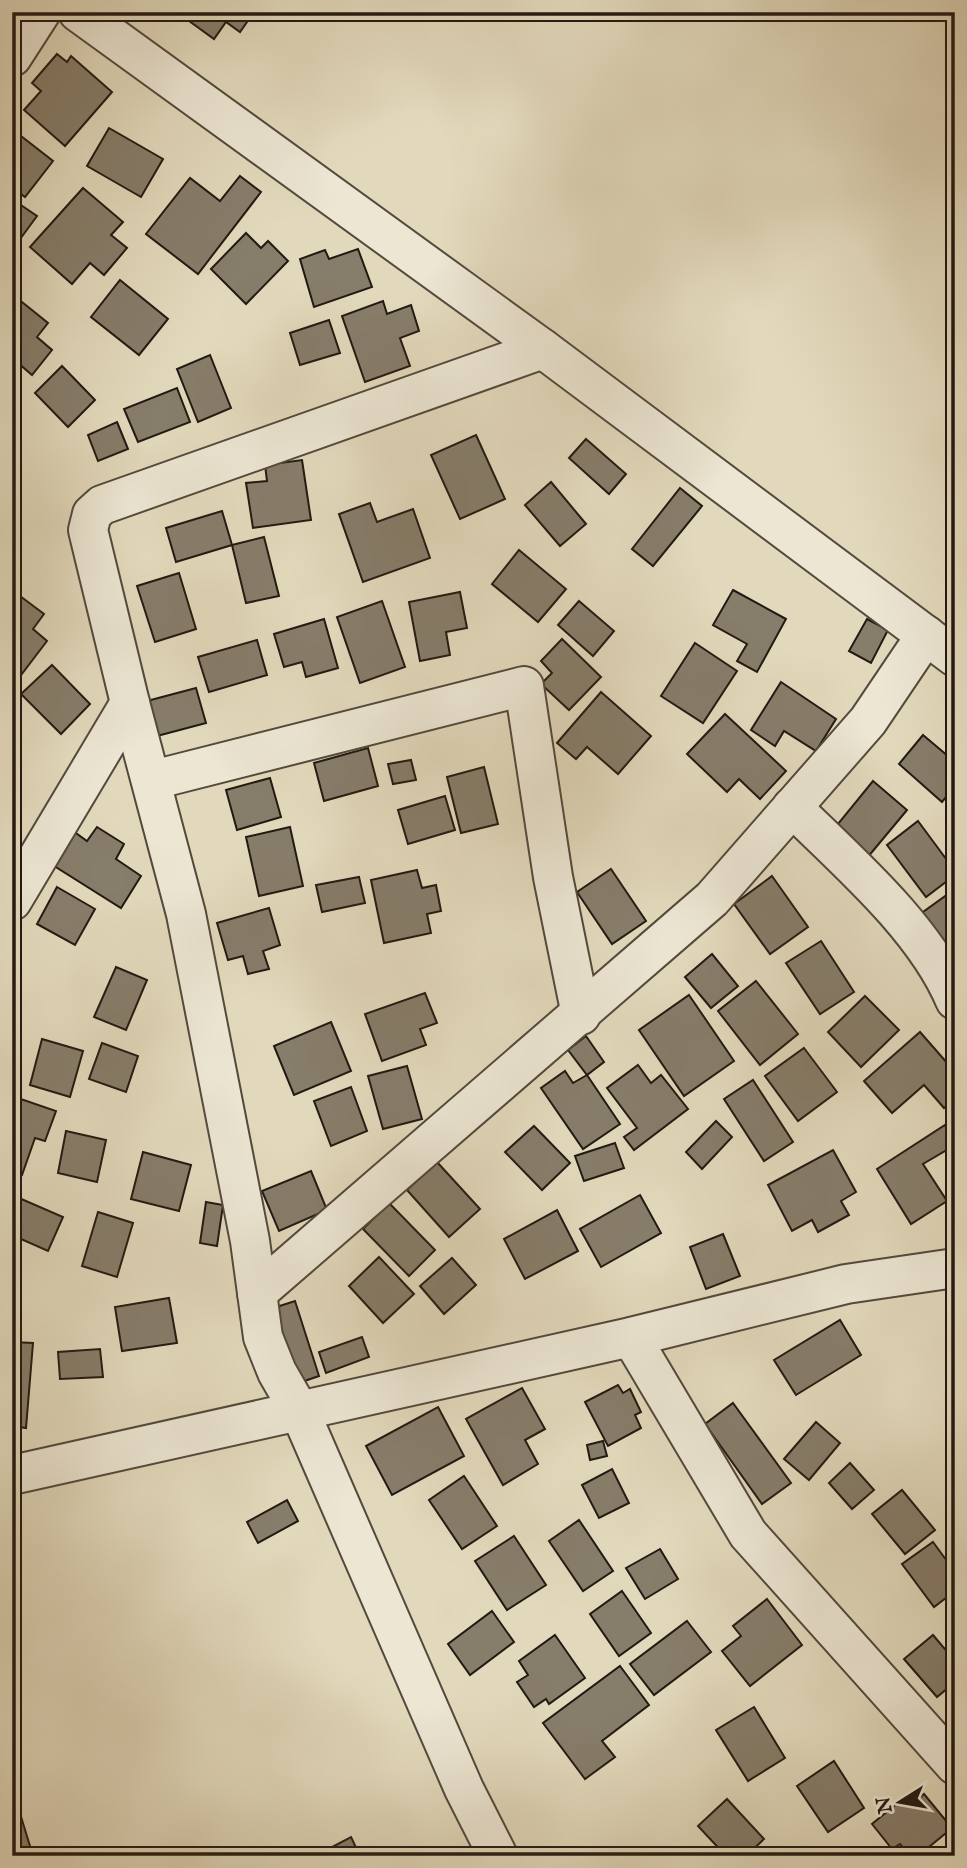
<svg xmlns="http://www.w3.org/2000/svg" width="967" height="1868" font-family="'IM FELL English',serif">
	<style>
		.building { fill: #867d6a; stroke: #231912; stroke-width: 2 }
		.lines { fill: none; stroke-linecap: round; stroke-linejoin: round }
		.street-casing { stroke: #53493c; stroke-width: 42 }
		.street { stroke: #ece6d3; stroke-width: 38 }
	</style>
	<rect width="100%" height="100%" fill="#e2d9bc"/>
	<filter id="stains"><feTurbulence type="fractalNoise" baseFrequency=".00286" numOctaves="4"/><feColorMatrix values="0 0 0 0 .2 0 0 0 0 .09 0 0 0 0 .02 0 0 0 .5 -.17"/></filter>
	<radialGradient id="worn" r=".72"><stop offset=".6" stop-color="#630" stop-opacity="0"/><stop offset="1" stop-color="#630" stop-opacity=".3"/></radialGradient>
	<g class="building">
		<polygon points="189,12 254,12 240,32 226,22 214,39 185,18"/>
		<polygon points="57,54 67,62 71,56 112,92 65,146 24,110 41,91 32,83"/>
		<polygon points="109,128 163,159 141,197 87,166"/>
		<polygon points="12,129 53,161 25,197 12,187"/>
		<polygon points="240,176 261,192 198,274 146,234 190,178 220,201"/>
		<polygon points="83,188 123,222 111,235 127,248 104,275 90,263 72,284 30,247"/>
		<polygon points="12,199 37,216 12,250"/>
		<polygon points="246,233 261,248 268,241 288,261 246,304 211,269"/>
		<polygon points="358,249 372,287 314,307 300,259 325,250 329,259"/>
		<polygon points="120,280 168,319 139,355 91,317"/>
		<polygon points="12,294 48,323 37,337 52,350 32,375 18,363 12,370"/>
		<polygon points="383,301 387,314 411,305 419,331 400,338 410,366 365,382 342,316"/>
		<polygon points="329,320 340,353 300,365 290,333"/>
		<polygon points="210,355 231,408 198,422 177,369"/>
		<polygon points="62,366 95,400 68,427 35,393"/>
		<polygon points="177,388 190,422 138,442 124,409"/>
		<polygon points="117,422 128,449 98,461 88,435"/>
		<polygon points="476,435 505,499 460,519 431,455"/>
		<polygon points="586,439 626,474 609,494 569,458"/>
		<polygon points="302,460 311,520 253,528 246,483 267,481 265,465"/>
		<polygon points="551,482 586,524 560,546 525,505"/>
		<polygon points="680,488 702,506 653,566 632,549"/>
		<polygon points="370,503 377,522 413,509 430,558 363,582 339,514"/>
		<polygon points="222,511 232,545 176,562 166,528"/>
		<polygon points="264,537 279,596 246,603 232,545"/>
		<polygon points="519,550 566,589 538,622 492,584"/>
		<polygon points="179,573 196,629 155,642 137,586"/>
		<polygon points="733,590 786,619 757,672 737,661 747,644 713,625"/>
		<polygon points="460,592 467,628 446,632 450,655 420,661 409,602"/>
		<polygon points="20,596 44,614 33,629 47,641 18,679 12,674 12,607"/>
		<polygon points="382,601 405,667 360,683 337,617"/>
		<polygon points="579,601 614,631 593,656 558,625"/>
		<polygon points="324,619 338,668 306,677 302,662 284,667 274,634"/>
		<polygon points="867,619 888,630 871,663 849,651"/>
		<polygon points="562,639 601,677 569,710 541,684 552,673 541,661"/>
		<polygon points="257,640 267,675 209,692 198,657"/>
		<polygon points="695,643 737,671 703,723 661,696"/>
		<polygon points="52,665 90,704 61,734 21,694"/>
		<polygon points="781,682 836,719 816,751 784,731 775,746 751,730"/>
		<polygon points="196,688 206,723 157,736 147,701"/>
		<polygon points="601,692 651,736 618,774 587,747 576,759 557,743"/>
		<polygon points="725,714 786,771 760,799 739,779 727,792 687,754"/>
		<polygon points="923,735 955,762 955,786 942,802 899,764"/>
		<polygon points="368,748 378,786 324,801 314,763"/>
		<polygon points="411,760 416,780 393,784 388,764"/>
		<polygon points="484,767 498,824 461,833 447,777"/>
		<polygon points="270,778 281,817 237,830 226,790"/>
		<polygon points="873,781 907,810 867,858 833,830"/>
		<polygon points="445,796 455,830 408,844 398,810"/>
		<polygon points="918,821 955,871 955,875 926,897 887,845"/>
		<polygon points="97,827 124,844 116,859 141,876 121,908 51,864 73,831 87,841"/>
		<polygon points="290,827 303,886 259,896 246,837"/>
		<polygon points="611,869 646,921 612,944 577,892"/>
		<polygon points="417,870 422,888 436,885 441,911 427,914 431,933 384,943 371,880"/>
		<polygon points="772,876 808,927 770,954 734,904"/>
		<polygon points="359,877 365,903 322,912 316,885"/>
		<polygon points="57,887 95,909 75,945 37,924"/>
		<polygon points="955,889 955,937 938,949 916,917"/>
		<polygon points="269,908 280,945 263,951 269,969 248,974 243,956 228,960 217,923"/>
		<polygon points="821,941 854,992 820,1014 786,963"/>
		<polygon points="712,954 738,986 711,1008 685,977"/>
		<polygon points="116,967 147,980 126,1030 94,1017"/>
		<polygon points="756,981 798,1034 760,1065 718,1011"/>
		<polygon points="425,993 437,1023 420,1029 426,1045 382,1061 365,1014"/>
		<polygon points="689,995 734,1061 684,1096 639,1030"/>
		<polygon points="865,996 899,1030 861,1067 828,1032"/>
		<polygon points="331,1022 351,1071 294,1095 274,1046"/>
		<polygon points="920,1032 955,1072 955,1099 944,1108 924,1085 892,1113 864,1081"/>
		<polygon points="586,1036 604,1062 587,1075 568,1050"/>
		<polygon points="42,1039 83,1051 70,1097 30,1085"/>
		<polygon points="102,1043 138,1056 126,1092 89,1079"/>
		<polygon points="804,1048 837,1092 798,1121 765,1076"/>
		<polygon points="638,1065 651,1083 661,1075 688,1109 634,1150 624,1137 637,1128 607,1088"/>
		<polygon points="407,1066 422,1119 383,1129 368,1076"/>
		<polygon points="565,1071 573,1083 587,1075 620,1124 583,1149 541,1088"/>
		<polygon points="753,1080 793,1142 764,1161 724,1099"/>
		<polygon points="351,1087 367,1131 331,1146 314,1101"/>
		<polygon points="12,1096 56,1111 45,1141 35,1138 22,1175 12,1172"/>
		<polygon points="716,1121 732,1137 702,1169 686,1152"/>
		<polygon points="945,1125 955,1145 923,1164 947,1201 911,1224 877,1169"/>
		<polygon points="534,1126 570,1163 542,1190 505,1152"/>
		<polygon points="66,1131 106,1140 97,1182 58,1173"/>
		<polygon points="615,1143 624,1168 584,1181 575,1156"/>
		<polygon points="833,1150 856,1192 841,1201 849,1215 818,1232 812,1220 792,1231 768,1185"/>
		<polygon points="143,1152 191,1165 179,1211 131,1199"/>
		<polygon points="437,1162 480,1209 449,1237 407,1190"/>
		<polygon points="311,1171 327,1210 279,1231 262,1191"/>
		<polygon points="640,1195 661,1233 601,1267 580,1229"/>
		<polygon points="19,1198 63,1217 48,1251 12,1235 12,1213"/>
		<polygon points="206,1202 223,1205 217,1246 200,1243"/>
		<polygon points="389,1203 435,1250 409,1276 363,1229"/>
		<polygon points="557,1210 578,1251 525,1279 504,1239"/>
		<polygon points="98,1212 133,1223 117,1277 82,1266"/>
		<polygon points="723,1234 740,1276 706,1289 690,1247"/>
		<polygon points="379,1257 414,1294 383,1323 349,1286"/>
		<polygon points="452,1258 476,1285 444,1314 420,1286"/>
		<polygon points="12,1283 20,1284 13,1330 12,1330"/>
		<polygon points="169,1298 177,1343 122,1351 115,1307"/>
		<polygon points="295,1301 319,1376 287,1387 261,1312"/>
		<polygon points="840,1320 861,1355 796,1395 774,1360"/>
		<polygon points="362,1337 369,1357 326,1373 319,1352"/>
		<polygon points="12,1342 33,1343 26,1428 12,1426"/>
		<polygon points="100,1349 103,1377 60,1379 58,1352"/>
		<polygon points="618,1385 623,1393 630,1389 641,1412 635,1415 641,1428 608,1446 585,1402"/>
		<polygon points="522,1388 545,1429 525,1440 538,1464 503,1485 466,1419"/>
		<polygon points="733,1403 791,1483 762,1504 705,1424"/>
		<polygon points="438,1407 464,1456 392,1495 366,1446"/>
		<polygon points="816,1422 840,1443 809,1480 784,1459"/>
		<polygon points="603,1441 607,1456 590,1460 587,1445"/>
		<polygon points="850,1463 874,1490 852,1509 829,1483"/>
		<polygon points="612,1469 629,1503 599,1518 582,1485"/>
		<polygon points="464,1476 497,1526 462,1549 429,1500"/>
		<polygon points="902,1490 935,1530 905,1554 872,1514"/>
		<polygon points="287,1500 298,1521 258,1543 247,1522"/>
		<polygon points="579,1520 613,1571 583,1591 549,1541"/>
		<polygon points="514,1536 546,1585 507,1610 475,1561"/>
		<polygon points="933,1542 955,1572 955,1591 934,1607 902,1564"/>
		<polygon points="660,1549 678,1579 645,1599 626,1568"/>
		<polygon points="622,1591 651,1633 619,1656 590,1614"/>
		<polygon points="767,1599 802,1645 750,1686 722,1651 741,1636 733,1626"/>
		<polygon points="492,1611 514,1642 470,1675 448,1644"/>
		<polygon points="687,1621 711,1652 654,1695 630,1664"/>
		<polygon points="555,1635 585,1678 549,1704 546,1699 534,1707 517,1682 528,1675 519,1661"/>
		<polygon points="933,1635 955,1661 955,1682 937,1697 904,1659"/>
		<polygon points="620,1666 649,1705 602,1741 615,1757 585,1779 543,1723"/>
		<polygon points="754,1707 785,1758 748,1781 716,1730"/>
		<polygon points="834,1761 864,1808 828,1832 797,1786"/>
		<polygon points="12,1787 33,1856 12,1856"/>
		<polygon points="924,1794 952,1828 918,1856 910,1856 900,1844 892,1849 872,1824 905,1797 912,1804"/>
		<polygon points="727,1799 764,1839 746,1856 726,1856 698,1826"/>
		<polygon points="351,1837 360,1856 315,1856"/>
	</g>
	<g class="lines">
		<defs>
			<g id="street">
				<polyline points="78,12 543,349 955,657"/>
				<polyline points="12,57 41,12"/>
				<polyline points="153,780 524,686 553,877 581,1015"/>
				<path d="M792 807C847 861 925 928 955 1000"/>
				<polyline points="12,901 130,703"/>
				<polyline points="257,1293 712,899 868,721 926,635"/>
				<polyline points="631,1337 748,1534 955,1765"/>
				<polyline points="12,1475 631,1337 846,1284 955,1268"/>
				<polyline points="498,1856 464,1789 300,1412 277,1372 263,1337 250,1241 186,914 130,703 88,530 92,514 102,505 543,349"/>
			</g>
		</defs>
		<use href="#street" class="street-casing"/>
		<use href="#street" class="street"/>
	</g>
	<rect width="967" height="1868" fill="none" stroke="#e2d9bc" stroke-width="42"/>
	<rect x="14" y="14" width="939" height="1840" fill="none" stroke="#231912" stroke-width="3.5"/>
	<rect x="21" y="21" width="925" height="1826" fill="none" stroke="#231912" stroke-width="2"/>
	<g transform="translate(900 1802) rotate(259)" stroke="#ece6d3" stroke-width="5" paint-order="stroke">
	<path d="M0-5L12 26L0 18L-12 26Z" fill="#231912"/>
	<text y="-10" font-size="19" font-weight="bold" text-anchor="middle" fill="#231912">N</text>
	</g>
	<rect width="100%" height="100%" filter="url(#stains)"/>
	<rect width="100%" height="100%" fill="url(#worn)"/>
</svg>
